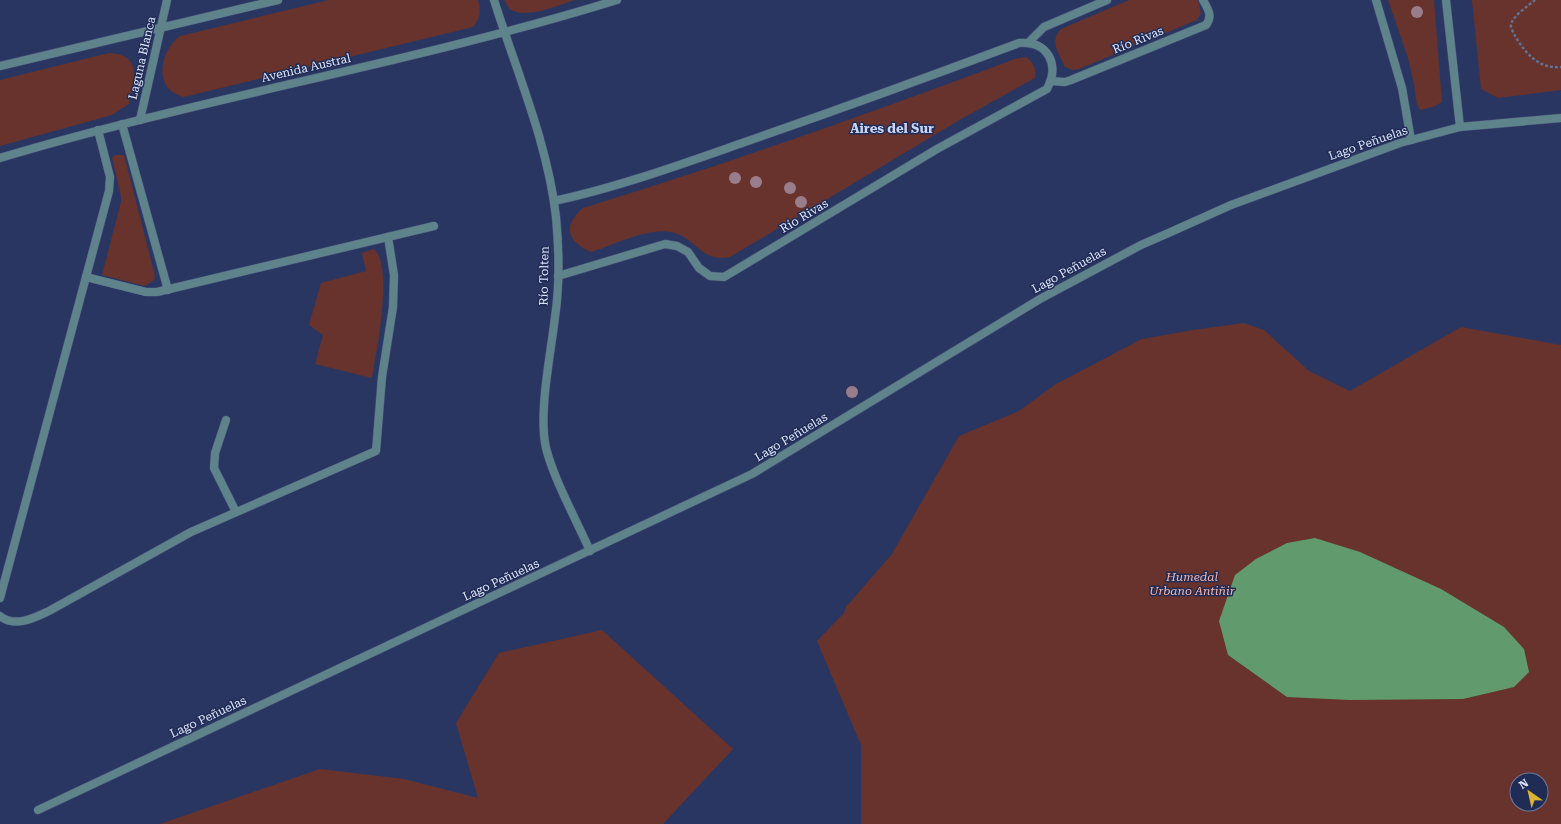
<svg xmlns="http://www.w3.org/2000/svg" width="1561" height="824" font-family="'Roboto Serif',serif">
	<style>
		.green { fill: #67332c; fill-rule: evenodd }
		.water { fill: #619b6d }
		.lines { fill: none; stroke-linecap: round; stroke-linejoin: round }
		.street-casing { stroke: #47527b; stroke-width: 9 }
		.path { stroke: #646f94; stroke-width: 2.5; stroke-dasharray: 3 2; stroke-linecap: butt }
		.street { stroke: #5f838a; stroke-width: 8 }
		.tree { fill: #9a7d8b }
		.labels { text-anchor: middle; stroke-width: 3; stroke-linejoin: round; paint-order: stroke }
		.street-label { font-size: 12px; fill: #dee6fc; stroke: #202c56 }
		.park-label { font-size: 12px; font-style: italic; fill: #f5b7ad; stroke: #202c56 }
		.neighbourhood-label { font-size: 13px; font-weight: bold; fill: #c9d5f5; stroke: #202c56 }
	</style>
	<rect width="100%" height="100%" fill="#2a3662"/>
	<g class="green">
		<path d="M329 0H478C481 12 481 17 473 27L184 97C152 90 160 50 180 36Z"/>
		<path d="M504 0H575C559 5 523 21 509 8 507 6 506 2 504 0Z"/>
		<path d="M1129 0H1198L1201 13 1197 20 1079 69 1073 70 1065 67C1059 53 1049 41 1061 29Z"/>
		<polygon points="1388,0 1434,0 1442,102 1433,107 1420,110 1417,105 1414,84 1408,58"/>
		<polygon points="1472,0 1561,0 1561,90 1498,98 1481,89"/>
		<path d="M109 53C143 54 134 81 129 104L112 115 0 146V80Z"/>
		<path d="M1026 57C1034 64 1036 67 1035 78L963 118 730 257C700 263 698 238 671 232 649 227 613 245 591 252 567 241 562 226 583 208 729 163 872 113 1015 59Z"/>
		<polygon points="115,155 124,155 155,276 154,280 145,286 102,275 121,202 121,196 112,158"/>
		<path d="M374 249C394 266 376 353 372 378L315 364 323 335 309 325 321 283 366 271 362 253Z"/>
		<path d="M1244 323 1264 330 1309 371 1350 391 1461 327 1561 345V824H861V745L817 641 844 613 846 607 892 554 959 436 1019 411 1056 384 1142 339 1193 330ZM1517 780H1541V804H1517Z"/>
		<polygon points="602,630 733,749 663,824 160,824 320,769 404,779 478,798 456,723 499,653"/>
	</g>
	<polygon class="water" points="1315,538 1360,552 1441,589 1504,627 1524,649 1529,672 1514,687 1463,699 1350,700 1287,697 1228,655 1219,621 1235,575 1256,559 1287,543"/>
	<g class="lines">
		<defs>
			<g id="street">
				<path d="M494 0C516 70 548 144 556 217 559 249 560 284 555 317 551 353 538 413 546 448 554 480 577 521 590 551"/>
				<polyline points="1376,0 1402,88 1411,140"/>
				<polyline points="1446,0 1460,127"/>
				<polyline points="1028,43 1044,27 1107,0"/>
				<polyline points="0,66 278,0"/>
				<path d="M1051 81 1065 82 1071 80 1206 25C1213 16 1208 9 1203 0"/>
				<polyline points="140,120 167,0"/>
				<polyline points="122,124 168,290"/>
				<path d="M0 158C204 97 414 63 617 0"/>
				<path d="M554 201C619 187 682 164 745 142 837 110 928 77 1019 43 1048 41 1060 64 1047 89L937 149 724 277 710 276 699 268 688 252 677 246 665 244 558 276"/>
				<polyline points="86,277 146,292 157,292 434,226"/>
				<polyline points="226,420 215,453 214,468 236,512"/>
				<polyline points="0,598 109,191 110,177 98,130"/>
				<path d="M0 616C15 628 34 618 49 611L191 532 376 451 382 377 393 307 394 275 388 237"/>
				<polyline points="38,810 752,474 1040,299 1141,245 1173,231 1231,205 1400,143 1460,127 1561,118"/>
			</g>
		</defs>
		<use href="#street" class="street-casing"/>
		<path class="path" d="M1535 0C1528 6 1514 15 1511 24 1510 28 1514 33 1515 36 1526 54 1539 69 1561 67"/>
		<use href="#street" class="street"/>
	</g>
	<g class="tree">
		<circle cx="1417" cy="12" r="6"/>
		<circle cx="735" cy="178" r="6"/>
		<circle cx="756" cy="182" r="6"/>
		<circle cx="790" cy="188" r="6"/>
		<circle cx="801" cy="202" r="6"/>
		<circle cx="852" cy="392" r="6"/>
	</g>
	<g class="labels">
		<g class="street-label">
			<text transform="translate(1138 40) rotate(-22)" y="4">Río Rivas</text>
			<text transform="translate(142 58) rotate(-77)" y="4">Laguna Blanca</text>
			<text transform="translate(306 68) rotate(-13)" y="4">Avenida Austral</text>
			<text transform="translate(1368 143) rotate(-19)" y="4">Lago Peñuelas</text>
			<text transform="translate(804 216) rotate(-31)" y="4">Río Rivas</text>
			<text transform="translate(1069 270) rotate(-29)" y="4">Lago Peñuelas</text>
			<text transform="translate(544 276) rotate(-89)" y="4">Río Tolten</text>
			<text transform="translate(791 437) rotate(-31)" y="4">Lago Peñuelas</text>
			<text transform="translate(501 580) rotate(-25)" y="4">Lago Peñuelas</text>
			<text transform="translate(208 717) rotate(-25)" y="4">Lago Peñuelas</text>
		</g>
		<g class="park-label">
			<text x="1192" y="581">Humedal<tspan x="1192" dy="14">Urbano Antiñir</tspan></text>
		</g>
		<g class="neighbourhood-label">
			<text x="892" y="133">Aires del Sur</text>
		</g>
	</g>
	<g transform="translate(1529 792) rotate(326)"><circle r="19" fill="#202c56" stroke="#6c7698"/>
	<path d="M0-3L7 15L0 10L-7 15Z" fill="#dbb233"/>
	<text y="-6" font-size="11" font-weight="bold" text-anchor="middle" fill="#dee6fc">N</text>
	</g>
</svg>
